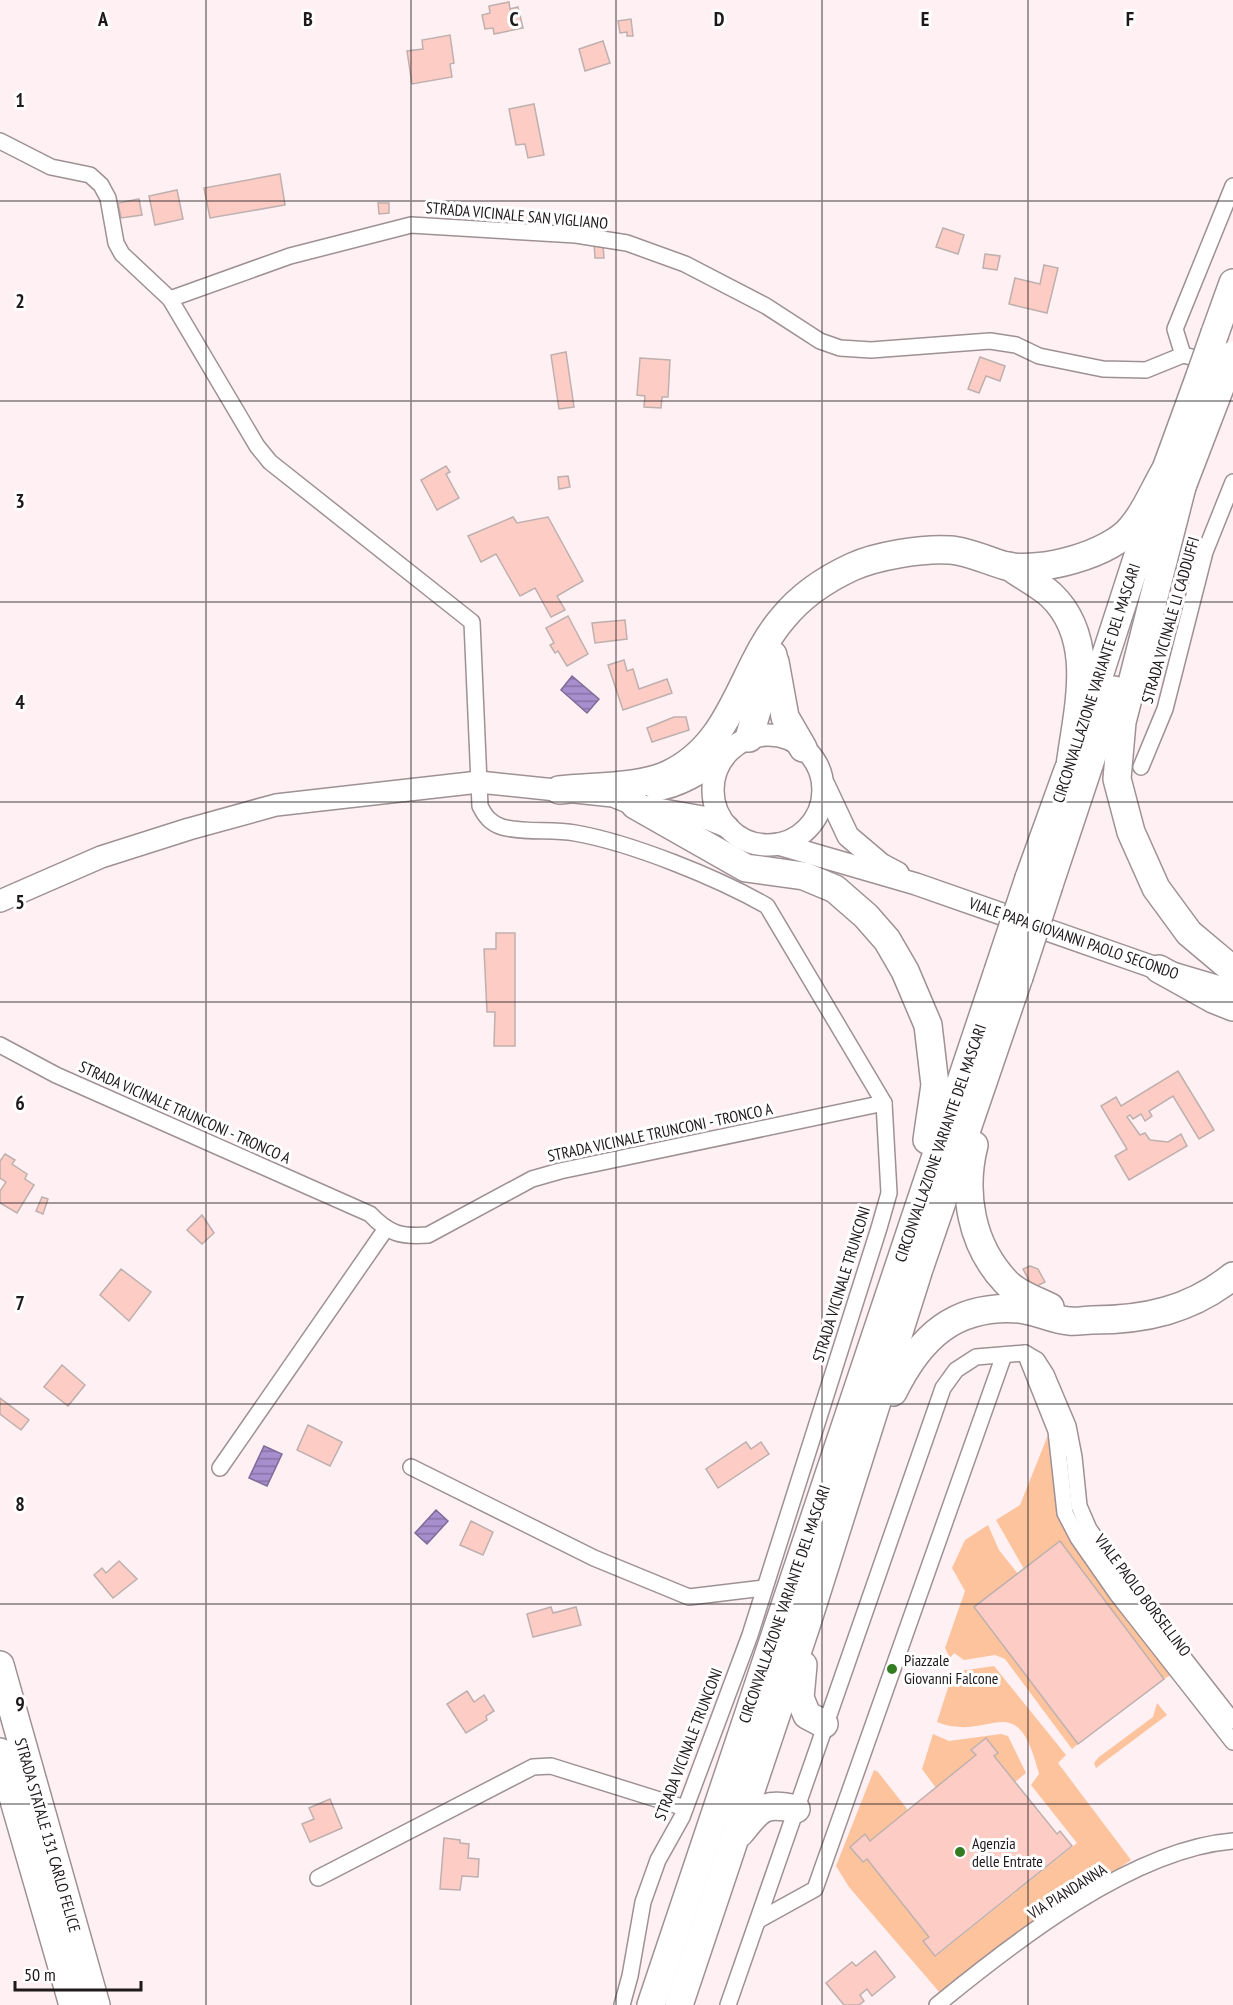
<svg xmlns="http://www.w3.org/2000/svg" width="1233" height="2005" font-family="'PT Sans Narrow',sans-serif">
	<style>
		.green { fill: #fdc39d }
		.water { fill: url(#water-rules); stroke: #7e6b98; stroke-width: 1.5 }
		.building { fill: #fdccc5; stroke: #beb0ae; stroke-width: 1.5 }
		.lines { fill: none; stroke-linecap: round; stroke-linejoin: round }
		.street-casing { stroke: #9e9194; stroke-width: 18 }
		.secondary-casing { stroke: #9e9194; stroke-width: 24 }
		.highway-casing { stroke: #9e9194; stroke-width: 30 }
		.street { stroke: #fff; stroke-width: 15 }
		.secondary { stroke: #fff; stroke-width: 21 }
		.highway { stroke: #fff; stroke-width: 27 }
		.highway-bridge-casing { stroke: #9e9194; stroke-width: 30; stroke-linecap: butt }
		.highway-bridge { stroke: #fff; stroke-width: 27 }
		.grid { fill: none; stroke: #1e191b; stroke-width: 1.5; stroke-opacity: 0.55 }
		.poi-dot { fill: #347c22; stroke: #fff; stroke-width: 2 }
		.labels { text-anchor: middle; stroke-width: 6; stroke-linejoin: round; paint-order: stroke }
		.street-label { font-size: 16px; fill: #1e191b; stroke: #fff }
		.poi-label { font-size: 16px; fill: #1e191b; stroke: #fff; text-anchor: start }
		.grid-label { font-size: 20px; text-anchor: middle; font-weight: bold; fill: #1e191b; stroke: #fff; stroke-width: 6; stroke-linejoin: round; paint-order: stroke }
	</style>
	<defs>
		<pattern id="water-rules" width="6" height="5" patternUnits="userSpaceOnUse" patternTransform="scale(1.5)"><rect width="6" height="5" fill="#a78ecd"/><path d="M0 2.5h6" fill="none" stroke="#8773a6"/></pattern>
	</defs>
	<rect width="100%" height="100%" fill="#fef0f3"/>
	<g class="green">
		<polygon points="1048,1435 1059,1512 1174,1673 1164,1679 1060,1542 1024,1569 996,1520 1020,1505"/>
		<polygon points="988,1525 999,1550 1018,1574 974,1607 1078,1744 1072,1749 1005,1659 995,1655 964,1660 954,1653 950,1658 945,1648 965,1591 952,1568 965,1540"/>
		<path d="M994 1666 1066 1755 1058 1763 1131 1860 951 1982 941 1994 849 1887 836 1866 874 1770 878 1772 908 1810 870 1841 865 1835 851 1847 862 1862 867 1859 929 1937 924 1942 936 1956 1077 1843 1031 1785 1039 1774C1016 1683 991 1744 937 1722L953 1672Z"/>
		<polygon points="1157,1703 1167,1715 1096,1768 1094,1763 1099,1757 1153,1717"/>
		<polygon points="933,1734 949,1741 1001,1734 1008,1736 1026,1773 1015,1782 994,1756 998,1753 986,1738 972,1749 976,1755 936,1788 922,1769"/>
	</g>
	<g class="water">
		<polygon points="572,676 599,699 587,713 561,690"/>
		<polygon points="264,1446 282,1454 267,1486 249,1478"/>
		<polygon points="436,1510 448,1521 427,1544 415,1533"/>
	</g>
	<g class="building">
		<polygon points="509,2 510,9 518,7 523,28 494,34 493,28 485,29 482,15 490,13 489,6"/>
		<polygon points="631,19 633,36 627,36 627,32 620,33 618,21"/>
		<polygon points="450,35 454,63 450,64 452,77 412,84 407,51 423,49 422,40"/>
		<polygon points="603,41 610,63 585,71 579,49"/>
		<polygon points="534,104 544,155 528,158 525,144 516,145 509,109"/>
		<polygon points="280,174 285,205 210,218 204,188"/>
		<polygon points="177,190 183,219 155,225 149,196"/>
		<polygon points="139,199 142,215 121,218 118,203"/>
		<polygon points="378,203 389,203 389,213 379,214"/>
		<polygon points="513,212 530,213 529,226 513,225"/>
		<polygon points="943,228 964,235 958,254 936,247"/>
		<polygon points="594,243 603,245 604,258 595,258"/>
		<polygon points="985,254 1000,256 997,270 983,268"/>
		<polygon points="1044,265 1058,268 1047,313 1009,304 1015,278 1040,284"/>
		<polygon points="566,352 574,407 559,409 551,355"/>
		<polygon points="980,357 1005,366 1000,381 986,376 979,393 968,389"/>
		<polygon points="640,358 670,360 668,397 662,397 661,408 644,407 645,396 637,395"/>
		<polygon points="446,466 450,472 446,474 459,498 437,510 421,480"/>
		<polygon points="568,476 570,487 559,489 558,477"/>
		<polygon points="513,517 517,523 548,517 583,581 557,596 565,610 551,617 535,588 520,596 496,554 481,562 468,536"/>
		<polygon points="568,616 588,654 567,666 558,651 555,653 550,645 554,643 546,628"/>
		<polygon points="625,620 627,639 595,643 592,623"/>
		<polygon points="624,660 627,671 633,669 639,689 667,679 672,693 623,710 608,665"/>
		<polygon points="674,717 686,717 689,730 652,742 647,728"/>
		<polygon points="496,933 515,933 515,1046 494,1046 495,1012 487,1012 484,949 496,949"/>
		<polygon points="1178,1071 1214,1130 1199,1139 1173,1096 1149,1111 1152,1116 1145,1121 1141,1114 1133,1119 1130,1115 1127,1117 1140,1135 1145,1133 1150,1140 1168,1142 1181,1134 1187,1146 1129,1180 1115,1156 1127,1149 1101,1106 1116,1097 1121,1106"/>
		<polygon points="5,1154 15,1160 12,1164 27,1174 25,1179 34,1185 17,1213 0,1203 0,1191 6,1182 0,1178 0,1161"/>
		<polygon points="42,1197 48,1199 43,1214 36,1211"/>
		<polygon points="202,1215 214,1233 202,1244 187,1230"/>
		<polygon points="1030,1266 1038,1269 1045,1282 1033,1288 1023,1269"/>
		<polygon points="121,1269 151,1292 129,1321 100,1295"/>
		<polygon points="62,1365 85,1385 68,1406 44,1387"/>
		<polygon points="0,1398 29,1420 21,1430 0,1414"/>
		<polygon points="308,1425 342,1442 330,1466 297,1450"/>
		<polygon points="746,1442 751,1449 761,1442 769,1454 718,1488 706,1469"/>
		<polygon points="471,1521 493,1532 483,1555 460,1545"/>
		<polygon points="1060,1541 1164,1679 1078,1744 974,1607"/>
		<polygon points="119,1561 137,1579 113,1598 94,1575 102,1568 106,1573"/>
		<polygon points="551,1607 553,1613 576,1607 581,1625 533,1637 527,1614"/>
		<polygon points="467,1691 474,1702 484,1695 494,1711 486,1716 487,1720 466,1733 447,1704"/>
		<polygon points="986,1738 998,1753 994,1756 1057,1834 1060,1831 1072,1846 935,1956 923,1941 929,1937 867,1859 863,1862 850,1847 865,1834 870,1841 908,1810 976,1755 971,1750"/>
		<polygon points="330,1799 342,1828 310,1842 302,1824 314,1819 309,1808"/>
		<polygon points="444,1838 460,1840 460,1843 469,1844 468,1858 479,1859 478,1877 462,1876 460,1890 440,1889"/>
		<polygon points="875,1951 895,1977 872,1996 867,1989 860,1995 864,2001 859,2005 844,2005 826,1983 852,1962 856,1966"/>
	</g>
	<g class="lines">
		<defs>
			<g id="street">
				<path d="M0 141 51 167 90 175 101 185 108 198 116 243 122 254 170 299 257 446 270 462 472 622 480 806C485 816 490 823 502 827 525 833 552 829 575 833 632 843 718 878 767 906L884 1103 889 1193 879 1228 750 1635 682 1817 658 1860 643 1902 630 1976 622 2005"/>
				<polyline points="170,299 290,256 411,225 576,235 627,243 685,264 766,306 820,341 840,348 871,350 990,341 1016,345 1039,356 1103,369 1146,370 1183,355 1213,362"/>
				<polyline points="1183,355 1175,329 1233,186"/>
				<polyline points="1141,767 1165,709 1205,552 1233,482"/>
				<path d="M0 1045 56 1075 370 1214C389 1234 401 1237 428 1235L532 1179 560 1171 884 1103"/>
				<polyline points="1025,1353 1056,1431 1065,1513 1078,1538 1117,1594 1233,1742"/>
				<polyline points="411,1467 594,1558 689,1597 764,1588"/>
				<polyline points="220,1468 385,1230"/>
				<polyline points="318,1878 533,1767 551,1766 685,1808"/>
				<polyline points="759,1920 815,1889 1004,1355"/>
				<polyline points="728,2005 943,1388 956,1370 976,1357 1025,1353 1037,1360 1046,1374 1068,1426 1074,1457 1079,1506 1089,1529 1130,1589 1233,1721"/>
				<path d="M937 2005C1014 1942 1132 1849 1233 1841"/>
			</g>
			<g id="secondary">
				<circle cx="768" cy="790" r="55"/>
				<polyline points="824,785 848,836 881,864 898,873"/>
				<path d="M656 790C680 787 702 772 723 758"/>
				<polyline points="778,844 916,884 1159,969 1233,991"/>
				<polyline points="0,901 101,857 189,829 276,805 479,782 613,796 635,805 703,817 728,827"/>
			</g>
			<g id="highway">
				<polyline points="1215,333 1233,283"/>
				<polyline points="1184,479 1122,722 1117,779 1131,832 1156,888 1189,933 1233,970"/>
				<polyline points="1178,497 1223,380"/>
				<path d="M1009 566C1022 576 1039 584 1051 595 1098 640 1077 710 1070 766"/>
				<polyline points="775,662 785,717 803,748"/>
				<polyline points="1087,713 1166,469 1201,373"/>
				<polyline points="749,738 773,655"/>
				<path d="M559 790C591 786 638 788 667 775 735 744 740 668 783 618 801 596 826 579 852 567 876 556 923 548 950 550 968 551 988 561 1006 566 1040 573 1110 555 1132 527 1146 511 1155 487 1166 469"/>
				<polyline points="635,805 746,868 804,876 835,889 866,916 887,940 905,971 928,1025 935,1085 927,1140"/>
				<polyline points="1029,878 1068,770"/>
				<polyline points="1049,885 1114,690"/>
				<polyline points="1159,969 1213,999 1233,1007"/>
				<path d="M974 1145C962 1193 971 1245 1006 1282 1017 1294 1036 1300 1050 1307"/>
				<path d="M893 1392C920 1337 955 1304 1020 1309 1037 1311 1053 1320 1069 1321 1077 1322 1085 1320 1092 1320 1145 1320 1191 1310 1233 1276"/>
				<polyline points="0,1665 96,2005"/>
				<polyline points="803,1665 800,1698 807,1715 824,1724"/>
				<polyline points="0,1752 73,2005"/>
				<path d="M740 1833C760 1808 763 1802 796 1809"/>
				<polyline points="651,2005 998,971"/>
				<polyline points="679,2005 806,1626 919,1269 1019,977"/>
			</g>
		</defs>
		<use href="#street" class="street-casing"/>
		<use href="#secondary" class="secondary-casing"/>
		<use href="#highway" class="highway-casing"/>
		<use href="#street" class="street"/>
		<use href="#secondary" class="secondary"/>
		<use href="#highway" class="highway"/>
		<defs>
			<g id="highway-bridge">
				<polyline points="1201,373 1215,333"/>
				<polyline points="1223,380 1233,355"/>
				<polyline points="998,971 1029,878"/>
				<polyline points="1019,977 1049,885"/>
			</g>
		</defs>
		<use href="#highway-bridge" class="highway-bridge-casing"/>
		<use href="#highway-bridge" class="highway-bridge"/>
	</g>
	<path class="grid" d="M206 0V2005M411 0V2005M616 0V2005M822 0V2005M1028 0V2005M0 201H1233M0 401H1233M0 602H1233M0 802H1233M0 1002H1233M0 1203H1233M0 1404H1233M0 1604H1233M0 1804H1233"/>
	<g class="poi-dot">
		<circle cx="892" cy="1669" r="6"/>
		<circle cx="960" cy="1852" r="6"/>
	</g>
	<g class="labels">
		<g class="street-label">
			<text transform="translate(517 215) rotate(5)" y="6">STRADA VICINALE SAN VIGLIANO</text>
			<text transform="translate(1170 620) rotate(-74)" y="6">STRADA VICINALE LI CADDUFFI</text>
			<text transform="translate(1096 683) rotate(-72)" y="6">CIRCONVALLAZIONE VARIANTE DEL MASCARI</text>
			<text transform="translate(1074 938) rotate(19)" y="6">VIALE PAPA GIOVANNI PAOLO SECONDO</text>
			<text transform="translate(185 1112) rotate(24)" y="6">STRADA VICINALE TRUNCONI - TRONCO A</text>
			<text transform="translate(660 1132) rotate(-12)" y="6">STRADA VICINALE TRUNCONI - TRONCO A</text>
			<text transform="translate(940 1143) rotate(-71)" y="6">CIRCONVALLAZIONE VARIANTE DEL MASCARI</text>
			<text transform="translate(841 1284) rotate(-73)" y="6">STRADA VICINALE TRUNCONI</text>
			<text transform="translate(1143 1595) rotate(53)" y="6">VIALE PAOLO BORSELLINO</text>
			<text transform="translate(784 1604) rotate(-71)" y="6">CIRCONVALLAZIONE VARIANTE DEL MASCARI</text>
			<text transform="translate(688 1744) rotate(-69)" y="6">STRADA VICINALE TRUNCONI</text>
			<text transform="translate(48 1835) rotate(74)" y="6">STRADA STATALE 131 CARLO FELICE</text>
			<text transform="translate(1067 1891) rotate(-32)" y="6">VIA PIANDANNA</text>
		</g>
		<g class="poi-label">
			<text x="904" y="1666">Piazzale<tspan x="904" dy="18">Giovanni Falcone</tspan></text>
			<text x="972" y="1849">Agenzia<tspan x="972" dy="18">delle Entrate</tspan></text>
		</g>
	</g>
	<g class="grid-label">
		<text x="103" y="26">A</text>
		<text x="308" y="26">B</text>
		<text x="514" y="26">C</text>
		<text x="719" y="26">D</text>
		<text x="925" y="26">E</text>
		<text x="1130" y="26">F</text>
		<text x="20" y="107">1</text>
		<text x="20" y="308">2</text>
		<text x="20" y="508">3</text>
		<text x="20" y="709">4</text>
		<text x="20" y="909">5</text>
		<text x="20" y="1110">6</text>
		<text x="20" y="1310">7</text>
		<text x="20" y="1511">8</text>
		<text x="20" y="1711">9</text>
	</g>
	<path d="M15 1981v9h126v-9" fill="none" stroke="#1e191b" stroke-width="3"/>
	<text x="24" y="1981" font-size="18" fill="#1e191b" stroke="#ffffff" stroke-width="4.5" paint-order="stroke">50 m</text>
</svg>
